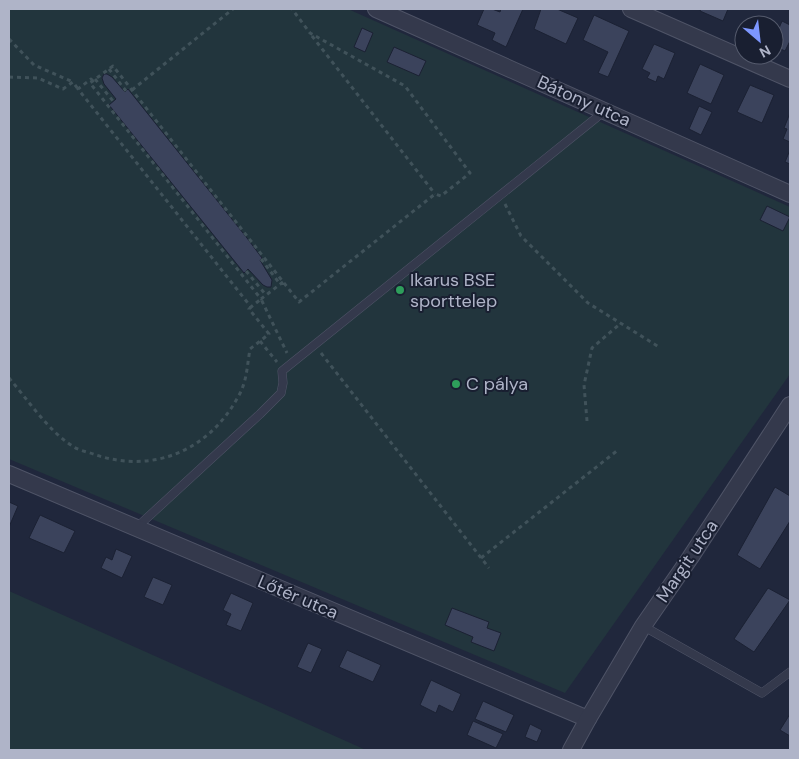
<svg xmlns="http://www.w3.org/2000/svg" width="799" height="759" font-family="'DM Sans',sans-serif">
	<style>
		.green { fill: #22353d }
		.building { fill: #3b435c; stroke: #1b2133 }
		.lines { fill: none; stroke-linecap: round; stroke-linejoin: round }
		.lane-casing { stroke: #4f5467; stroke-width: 9 }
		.street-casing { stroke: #4f5467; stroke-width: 18 }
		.path { stroke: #40525a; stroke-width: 3; stroke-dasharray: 4 4; stroke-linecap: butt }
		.lane { stroke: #34394c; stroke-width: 8 }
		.street { stroke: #34394c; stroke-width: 16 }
		.leisure-dot { fill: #2e9e5b; stroke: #191f31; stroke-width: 2 }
		.labels { text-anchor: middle; stroke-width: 4; stroke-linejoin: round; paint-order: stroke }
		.street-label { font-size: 18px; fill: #afb4c8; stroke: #191f31 }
		.poi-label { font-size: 18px; fill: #afb4c8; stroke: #191f31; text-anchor: start }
	</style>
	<rect width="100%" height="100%" fill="#20273c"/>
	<g class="green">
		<polygon points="9,9 348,9 790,207 790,374 565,693 9,459"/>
		<polygon points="9,591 366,750 9,750"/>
	</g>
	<g class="building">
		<polygon points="484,9 492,9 500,12 501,9 523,9 506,47 492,40 495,33 477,25"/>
		<polygon points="541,9 557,9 578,18 566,44 534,29"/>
		<polygon points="701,9 728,9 723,21 700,11"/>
		<polygon points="594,15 629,31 608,77 598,73 608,52 583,40"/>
		<polygon points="782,21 790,25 790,41 785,51 774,46 774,40"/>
		<polygon points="362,28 373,33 365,52 354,47"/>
		<polygon points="654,44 675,53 664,79 658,76 656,82 647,78 650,73 642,69"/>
		<polygon points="394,47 426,61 419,76 387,62"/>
		<polygon points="700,64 724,75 711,104 687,93"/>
		<polygon points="104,74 107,74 112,77 125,92 128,89 247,238 262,258 260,260 272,280 271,287 267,287 263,285 248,269 244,273 109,105 116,99 104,84 102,78"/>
		<polygon points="750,85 774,95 762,123 737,112"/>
		<polygon points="699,106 712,112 701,135 689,129"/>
		<polygon points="790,113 790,142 783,139 787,129 784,128"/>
		<polygon points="790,150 790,164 785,162"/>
		<polygon points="767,206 790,217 783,231 760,220"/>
		<polygon points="775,487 790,496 790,521 760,569 737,555"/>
		<polygon points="9,502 18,506 9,527"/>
		<polygon points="40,515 75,531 64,553 29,538"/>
		<polygon points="116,549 132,556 122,578 101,568 106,557 112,560"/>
		<polygon points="153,577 172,585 163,605 144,597"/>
		<polygon points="768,588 790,600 754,652 734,639"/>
		<polygon points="231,593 253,603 241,631 226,625 231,614 223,610"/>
		<polygon points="452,608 489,622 487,628 501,633 494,651 471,642 473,637 445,625"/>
		<polygon points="308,643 322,649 311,673 297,667"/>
		<polygon points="347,650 381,665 373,682 339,667"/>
		<polygon points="431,680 461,694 453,712 439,705 436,713 420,705"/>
		<polygon points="483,701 514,715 506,732 475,719"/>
		<polygon points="790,714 790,736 780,730"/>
		<polygon points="473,721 503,734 496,748 467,735"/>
		<polygon points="530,724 542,730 537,742 525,737"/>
	</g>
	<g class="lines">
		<defs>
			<g id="lane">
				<polyline points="136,528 260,414 281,393 283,383 282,371 596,118 604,110"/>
				<polyline points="643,626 762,693 790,672"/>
			</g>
			<g id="street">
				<polyline points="376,9 790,194"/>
				<polyline points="631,9 790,79"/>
				<polyline points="9,474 588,719"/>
				<polyline points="571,750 588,719 643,626 690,558 790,405"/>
			</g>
		</defs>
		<use href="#lane" class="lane-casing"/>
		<use href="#street" class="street-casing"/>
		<g class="path">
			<polyline points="312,36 435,194"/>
			<polyline points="9,39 34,65 73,82"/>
			<polyline points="109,69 126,91"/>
			<polyline points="9,77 38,78 63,89 73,82 78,89"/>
			<polyline points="95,79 113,101"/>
			<polyline points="93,81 91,79 78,89 251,307 261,299 287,353"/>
			<polyline points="132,90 233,9"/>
			<polyline points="505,204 521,236 588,303 659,347"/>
			<polyline points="261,259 280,284"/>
			<polyline points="246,271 266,295"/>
			<polyline points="283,282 261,299 90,83 113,66 299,302 435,194 441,196 470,173 405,86 310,33 292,9"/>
			<polyline points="260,341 277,362"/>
			<polyline points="321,353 489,568"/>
			<path d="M9 378C28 400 49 432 74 447 80 451 89 452 96 455 154 474 209 450 238 397 247 382 247 366 250 349L269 334 249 309 251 307"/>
			<polyline points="587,421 584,385 592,348 621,323"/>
			<polyline points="481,558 618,450"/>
		</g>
		<use href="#lane" class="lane"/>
		<use href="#street" class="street"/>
	</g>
	<g class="leisure-dot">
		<circle cx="400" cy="290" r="5"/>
		<circle cx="456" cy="384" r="5"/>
	</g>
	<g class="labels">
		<g class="street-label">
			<text transform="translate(584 101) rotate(24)" y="6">Bátony utca</text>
			<text transform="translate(687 561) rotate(-56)" y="6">Margit utca</text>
			<text transform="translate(298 597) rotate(23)" y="6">Lőtér utca</text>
		</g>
		<g class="poi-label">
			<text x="410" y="286">Ikarus BSE<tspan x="410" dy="21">sporttelep</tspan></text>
			<text x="466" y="390">C pálya</text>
		</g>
	</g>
	<rect width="799" height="759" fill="none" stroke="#afb4c8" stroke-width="20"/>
	<g transform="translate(759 40) rotate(152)"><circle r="24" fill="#191f31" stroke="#555b6d"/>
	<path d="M0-4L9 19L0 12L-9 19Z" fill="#7d97ff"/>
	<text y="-8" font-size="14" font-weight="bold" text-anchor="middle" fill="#afb4c8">N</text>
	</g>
</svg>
